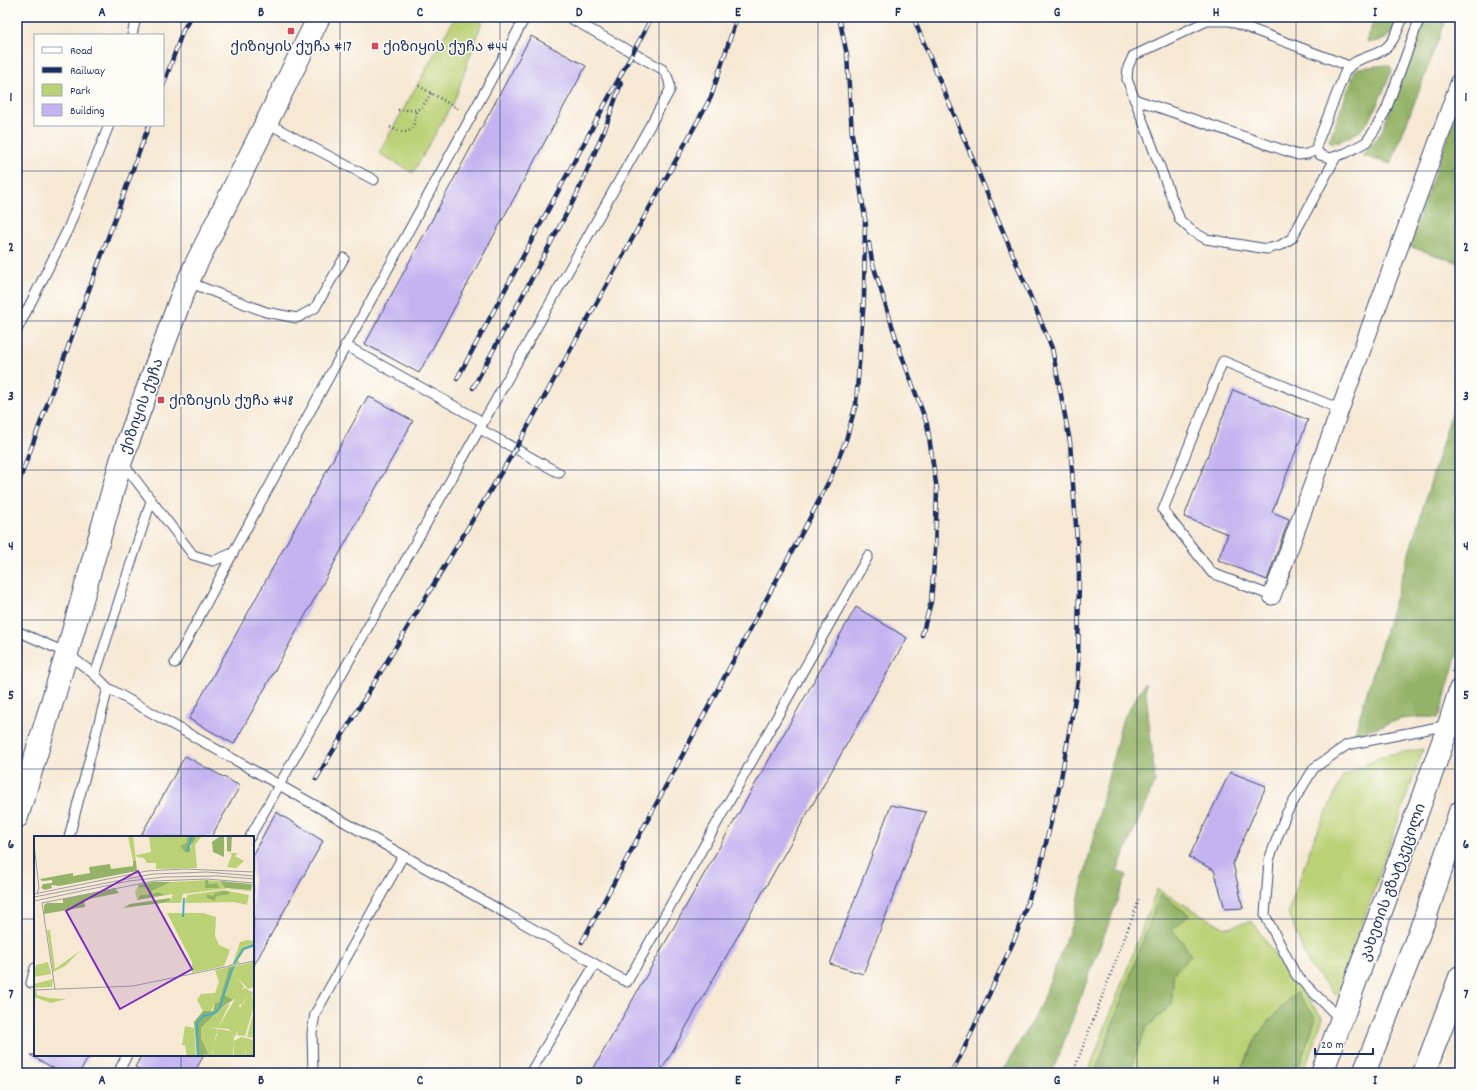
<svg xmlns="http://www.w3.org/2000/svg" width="1477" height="1090" font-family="Dekko,'Noto Sans Georgian',sans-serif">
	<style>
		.green { fill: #bbd176; stroke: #6b806a }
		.forest { fill: #94b367; stroke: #587162 }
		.building { fill: #c4b3f0 }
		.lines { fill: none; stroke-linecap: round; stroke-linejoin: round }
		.lane-casing { stroke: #3c4b70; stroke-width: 11 }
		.street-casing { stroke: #3c4b70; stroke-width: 19 }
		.secondary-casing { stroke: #3c4b70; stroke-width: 24 }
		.highway-casing { stroke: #3c4b70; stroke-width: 24 }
		.path { stroke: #3c4b70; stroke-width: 2.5; stroke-dasharray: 1 3; stroke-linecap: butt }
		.lane { stroke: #fff; stroke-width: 9 }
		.street { stroke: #fff; stroke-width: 17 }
		.secondary { stroke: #fff; stroke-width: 22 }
		.highway { stroke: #fff; stroke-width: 22 }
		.rail-casing { stroke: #1b2f5e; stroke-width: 4.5 }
		.rail { stroke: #fdfcf7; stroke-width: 3; stroke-dasharray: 9; stroke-linecap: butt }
		.grid { fill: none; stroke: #1b2f5e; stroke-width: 1; stroke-opacity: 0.55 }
		.poi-dot { fill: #d1495b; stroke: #fdfcf7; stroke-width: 1.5 }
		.labels { text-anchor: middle; stroke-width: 3; stroke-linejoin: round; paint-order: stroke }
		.poi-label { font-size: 15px; fill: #1b2f5e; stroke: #fdfcf7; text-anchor: start }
		.street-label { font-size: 15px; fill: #1b2f5e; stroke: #fdfcf7 }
		.inset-river { fill: none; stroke: #47adc7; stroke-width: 2 }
		.inset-road { fill: none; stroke: #9e9ea4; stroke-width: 1 }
		.view { fill: #7b2cbf; fill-opacity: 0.15; stroke: #7b2cbf; stroke-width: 2 }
		.inset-edge { fill: none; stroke: #1b2f5e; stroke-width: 2 }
		.neatline { fill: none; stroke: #1b2f5e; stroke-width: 1.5 }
		.grid-label { font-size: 13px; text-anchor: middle; font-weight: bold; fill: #1b2f5e }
	</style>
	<rect width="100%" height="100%" fill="#fdfcf7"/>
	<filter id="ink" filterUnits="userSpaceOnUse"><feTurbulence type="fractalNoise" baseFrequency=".025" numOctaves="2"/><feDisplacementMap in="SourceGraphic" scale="8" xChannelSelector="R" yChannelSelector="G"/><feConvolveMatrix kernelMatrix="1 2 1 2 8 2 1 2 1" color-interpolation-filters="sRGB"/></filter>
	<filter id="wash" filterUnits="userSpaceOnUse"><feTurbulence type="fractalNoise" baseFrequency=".012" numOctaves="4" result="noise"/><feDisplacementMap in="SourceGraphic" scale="16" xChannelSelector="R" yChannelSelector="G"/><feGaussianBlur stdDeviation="0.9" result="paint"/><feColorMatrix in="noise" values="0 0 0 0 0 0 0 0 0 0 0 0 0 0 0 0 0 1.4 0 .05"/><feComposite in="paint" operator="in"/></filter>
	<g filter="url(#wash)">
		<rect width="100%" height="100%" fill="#f6e8d3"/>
		<g class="green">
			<polygon points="455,17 480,17 482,22 455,99 413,173 379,153"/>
			<polygon points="1423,749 1337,996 1309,966 1288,913 1312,843 1343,776 1385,755"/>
			<polygon points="1157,889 1225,928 1252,921 1286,971 1323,1018 1303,1073 1296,1073 1316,1018 1296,992 1283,1005 1258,1035 1239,1073 1132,1073 1131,1067 1146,1028 1172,1004 1173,974 1191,956 1182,941 1172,930 1189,915 1160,894 1095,1073 1088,1073"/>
		</g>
		<g class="forest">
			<path d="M1375 17H1398C1390 36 1389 42 1367 42L1368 36Z"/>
			<polygon points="1425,17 1447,17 1391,164 1362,156 1381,133"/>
			<polygon points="1386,65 1391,67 1392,71 1372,116 1360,131 1339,142 1331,143 1329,141 1355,71 1358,68"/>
			<polygon points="1460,104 1460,263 1408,246"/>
			<polygon points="1460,385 1460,643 1439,718 1422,717 1401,719 1354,735"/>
			<polygon points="1145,683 1155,781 1117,871 1127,875 1052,1073 1002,1073 1040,1006 1073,921 1122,721"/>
			<polygon points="1160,894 1189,915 1172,930 1182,941 1191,956 1173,974 1172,1004 1146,1028 1131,1067 1132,1073 1095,1073"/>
			<polygon points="1296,992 1316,1018 1296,1073 1239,1073 1258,1035 1283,1005"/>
		</g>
		<g id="blocks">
			<g class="building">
				<polygon points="531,36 586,66 419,373 365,344"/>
				<polygon points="1233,390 1308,420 1272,512 1289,519 1267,580 1218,560 1228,534 1184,517"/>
				<polygon points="368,396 413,421 234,744 189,719"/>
				<polygon points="856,607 907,638 660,1073 591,1073"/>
				<polygon points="185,756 240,786 211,837 140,837"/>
				<polygon points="1230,772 1266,786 1233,863 1243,908 1225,909 1214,870 1189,857"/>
				<polygon points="891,805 926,812 863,974 830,964"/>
				<polygon points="276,812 323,841 253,967 253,854"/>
				<polygon points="30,1055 90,1055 79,1073 62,1073"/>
				<polygon points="142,1055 204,1055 194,1073 146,1073 135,1067"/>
			</g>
		</g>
	</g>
	<g filter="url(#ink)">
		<use href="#blocks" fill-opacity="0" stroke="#3c4b70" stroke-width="1"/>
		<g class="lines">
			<defs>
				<g id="lane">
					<path d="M1403 17C1399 27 1395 40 1387 47 1373 59 1356 55 1345 72L1317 144V150L1320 155 1330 158 1346 153 1366 142 1374 131 1386 110 1420 17"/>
					<polyline points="132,35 136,17"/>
					<polyline points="1134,99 1298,155 1307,154 1317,150"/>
					<polyline points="267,123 374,180"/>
					<polyline points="1336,157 1292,238 1281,245 1267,249 1206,239 1192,231 1180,220 1127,79 1128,67 1133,56 1207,21 1230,21 1349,66"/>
					<polyline points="188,282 266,312 297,318 315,308 344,258"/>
					<polyline points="17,330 68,229 109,125"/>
					<polyline points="345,345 483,422"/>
					<polyline points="480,429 559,473"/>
					<polyline points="122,462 193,555 213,561 233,553 522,23 527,17"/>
					<polyline points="1272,596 1212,573 1163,510 1223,361 1340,409"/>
					<polyline points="17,631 67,653 95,675 108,688 627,982 868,556"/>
					<polyline points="175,663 233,553"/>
					<polyline points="95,675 151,501"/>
					<polyline points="69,837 108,688"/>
					<path d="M250 837 670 90C670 81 668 76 662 69L568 17"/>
					<polyline points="31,983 35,968"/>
					<polyline points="1341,1020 1296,975 1265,915 1269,860 1286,814 1314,768 1347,745 1448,725"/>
					<polyline points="120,1073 120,1069 127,1055"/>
					<polyline points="313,1073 312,1033 315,1014 403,856"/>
					<polyline points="530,1073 595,964"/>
				</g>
				<polyline id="street" points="1272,596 1460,81"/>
				<g id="secondary">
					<polyline points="17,817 67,653 121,461 182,295 196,264 319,17"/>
					<polyline points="1322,1073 1449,725 1460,690"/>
				</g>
				<g id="highway">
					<polyline points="1364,1073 1425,918 1460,812"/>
					<polyline points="1424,1073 1460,977"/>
				</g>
			</defs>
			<use href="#lane" class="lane-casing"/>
			<use href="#street" class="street-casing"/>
			<use href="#secondary" class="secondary-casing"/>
			<use href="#highway" class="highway-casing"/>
			<g class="path">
				<polyline points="419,86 460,110"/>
				<path d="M398 110C421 110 419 113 431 93"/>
				<path d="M390 127C409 138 415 130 416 110"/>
				<polyline points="1452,672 1460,643"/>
				<polyline points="1073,1073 1139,900"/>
			</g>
			<use href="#lane" class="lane"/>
			<use href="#street" class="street"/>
			<use href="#secondary" class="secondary"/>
			<use href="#highway" class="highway"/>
			<defs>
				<g id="rail">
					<polyline points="839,17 847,55 852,134 866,225"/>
					<polyline points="913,17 1052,348 1070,442 1079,568 1078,681 1060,784 1041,864 1015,938 963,1051 951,1073"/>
					<polyline points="163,86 183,30 191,17"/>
					<polyline points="869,243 872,261 899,348 927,424 937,490 935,551 931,602 922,635"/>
					<polyline points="457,379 652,17"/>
					<polyline points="473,388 577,194 606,126 621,83"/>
					<polyline points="17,487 149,125"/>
					<polyline points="316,779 516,448 711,97 737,17"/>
					<polyline points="582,942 811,516 831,477 846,440 856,404 864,298 865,220"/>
				</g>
			</defs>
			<use href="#rail" class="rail-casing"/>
			<use href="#rail" class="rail"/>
		</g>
	</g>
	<path class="grid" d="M181 17V837M340 17V1073M500 17V1073M659 17V1073M818 17V1073M977 17V1073M1137 17V1073M1296 17V1073M17 171H1460M17 321H1460M17 470H1460M17 620H1460M17 769H1460M17 919H35M253 919H1460M181 1055V1073"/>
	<g class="poi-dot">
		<rect x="287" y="27" width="8" height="8" rx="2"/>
		<rect x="371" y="42" width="8" height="8" rx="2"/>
		<rect x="157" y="396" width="8" height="8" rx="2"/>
	</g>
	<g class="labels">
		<g class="poi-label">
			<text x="291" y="51" text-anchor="middle">ქიზიყის ქუჩა #17</text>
			<text x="383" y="51">ქიზიყის ქუჩა #44</text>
			<text x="169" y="405">ქიზიყის ქუჩა #48</text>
		</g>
		<g class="street-label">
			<text transform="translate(141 406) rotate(-70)" y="5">ქიზიყის ქუჩა</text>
			<text transform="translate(1392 882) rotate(-70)" y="5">კახეთის გზატკეცილი</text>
		</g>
	</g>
	<g transform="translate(34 836)">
		<rect width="220" height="220" fill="#f6e8d3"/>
		<path d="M94 0H99L102 25H99ZM115 0H154L152 7 147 10 154 17 161 0H168L161 9 163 32 122 33V27H113L110 22 103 21 102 19 117 16ZM194 17H204L201 20 210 25 202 32 193 31 198 18ZM173 44 219 48 217 55 189 53 149 58 147 67H128L136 65 139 58 103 64 101 56 105 48ZM171 44H174L175 48 183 47 186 52H172ZM186 45 216 48 218 50 216 54 192 53ZM119 46H137L118 55 119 58 123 56 130 59 103 63 106 59 117 58 113 52 105 51V49ZM189 54 215 59 213 69 200 66 151 67 153 59ZM133 77H169L182 81 181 100 185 109 196 114 190 130 158 137V126ZM13 94H16L21 133 47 114 31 130 19 136ZM213 104 220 105V111L211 114 204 124 206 127 193 130 199 127 206 106ZM14 126 17 138 0 141 2 129ZM219 126 220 151 214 153 204 142 210 151 207 154 211 152 216 155 209 168 205 169 206 172 216 155 219 156 217 166 220 157V202L213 201 219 178 217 168 218 177 211 200 203 199 204 194 200 202 195 193 184 192 201 163 199 164 191 159 197 137 202 130ZM195 131 185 166 181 167 176 177 169 175 163 164 167 158 181 157 185 146 181 134ZM19 143 18 151 0 152V148ZM0 154H2L3 159 15 162 32 163 17 167 0 161ZM196 167 184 192 174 191 183 193V199L178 211 179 220H170L173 217 167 202V192L188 171ZM151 190 160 192 162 219 153 220 151 209H148ZM184 193 196 195 200 203 199 220H180L178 212ZM207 201 220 204V220H212V213L211 220H200L204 219H200V205Z" fill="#bbd176" fill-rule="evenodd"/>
		<path d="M154 0H161V4L156 10V16L152 17 146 10 152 7ZM193 0H198L197 16 193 15ZM185 1H190V21L179 16 178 6ZM99 25H102L103 35 25 50 17 49 18 52 11 54 7 52 9 48 18 47V44L8 45 6 43 39 37V40L56 37 55 31 76 28 77 33 99 30ZM171 44H174L175 48 183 47 186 52H171ZM186 45 216 48 218 50 216 54 191 52ZM119 46H137L118 55 119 58 123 56 131 59 103 64 106 59 117 58 113 52 104 51 105 49ZM81 52 85 57 50 64 51 71 10 78V69L13 67H29V63ZM190 55H194L196 58 183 60 180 65 172 61 173 58 179 60 181 57ZM136 62V65L128 67 89 72 96 68ZM202 130 197 137 191 159 199 164 188 171 167 192V202L174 218 163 220 160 186 169 175H179L181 167 185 166 195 131Z" fill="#94b367"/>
		<path class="inset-river" d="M153 15 158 0M149 81 150 62M200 128 209 113 220 109M164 220 163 187 169 180 181 177 185 173 199 131"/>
		<path class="inset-road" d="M0 8 5 52 3 58M0 58 113 35 151 33 220 36M0 61 119 38 173 36 220 40M0 65 95 45 130 41 184 40 220 43M21 153 8 67 120 45 173 43 220 47M0 154 99 150 220 125"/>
		<path class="view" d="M104 35 158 133 86 173 32 75Z"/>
		<rect width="220" height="220" class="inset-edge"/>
	</g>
	<rect width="1477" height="1090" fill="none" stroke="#fdfcf7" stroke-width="44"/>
	<rect x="34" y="34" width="130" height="92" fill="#fdfcf7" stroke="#a3aaba"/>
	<rect x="42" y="47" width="20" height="6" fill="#ffffff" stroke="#a3aaba"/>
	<text x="70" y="54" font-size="12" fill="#1b2f5e">Road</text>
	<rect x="42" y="67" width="20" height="6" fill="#1b2f5e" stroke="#a3aaba"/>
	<text x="70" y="74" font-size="12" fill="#1b2f5e">Railway</text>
	<rect x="42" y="84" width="20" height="12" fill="#bbd176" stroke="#a3aaba"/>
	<text x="70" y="94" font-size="12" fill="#1b2f5e">Park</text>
	<rect x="42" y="104" width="20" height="12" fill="#c4b3f0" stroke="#a3aaba"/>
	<text x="70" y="114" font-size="12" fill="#1b2f5e">Building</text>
	<path d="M1315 1048v6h58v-6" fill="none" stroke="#1b2f5e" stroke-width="2"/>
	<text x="1321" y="1048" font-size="12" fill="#1b2f5e" stroke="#fdfcf7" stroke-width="3" paint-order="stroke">20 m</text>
	<rect x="22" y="22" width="1433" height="1046" class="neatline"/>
	<g class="grid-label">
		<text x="102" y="16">A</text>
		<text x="261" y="16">B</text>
		<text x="420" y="16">C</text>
		<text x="579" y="16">D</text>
		<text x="738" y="16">E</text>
		<text x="898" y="16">F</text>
		<text x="1057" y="16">G</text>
		<text x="1216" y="16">H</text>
		<text x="1375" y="16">I</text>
		<text x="11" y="101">1</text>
		<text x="1466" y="101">1</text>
		<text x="11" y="251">2</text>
		<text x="1466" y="251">2</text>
		<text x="11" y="400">3</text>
		<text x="1466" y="400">3</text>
		<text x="11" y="550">4</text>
		<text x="1466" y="550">4</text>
		<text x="11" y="699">5</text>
		<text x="1466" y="699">5</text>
		<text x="11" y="848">6</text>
		<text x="1466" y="848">6</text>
		<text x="11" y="998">7</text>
		<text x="1466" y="998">7</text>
		<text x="102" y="1084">A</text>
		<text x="261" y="1084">B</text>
		<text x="420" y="1084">C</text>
		<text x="579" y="1084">D</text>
		<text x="738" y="1084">E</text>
		<text x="898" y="1084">F</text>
		<text x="1057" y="1084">G</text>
		<text x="1216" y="1084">H</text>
		<text x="1375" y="1084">I</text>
	</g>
</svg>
